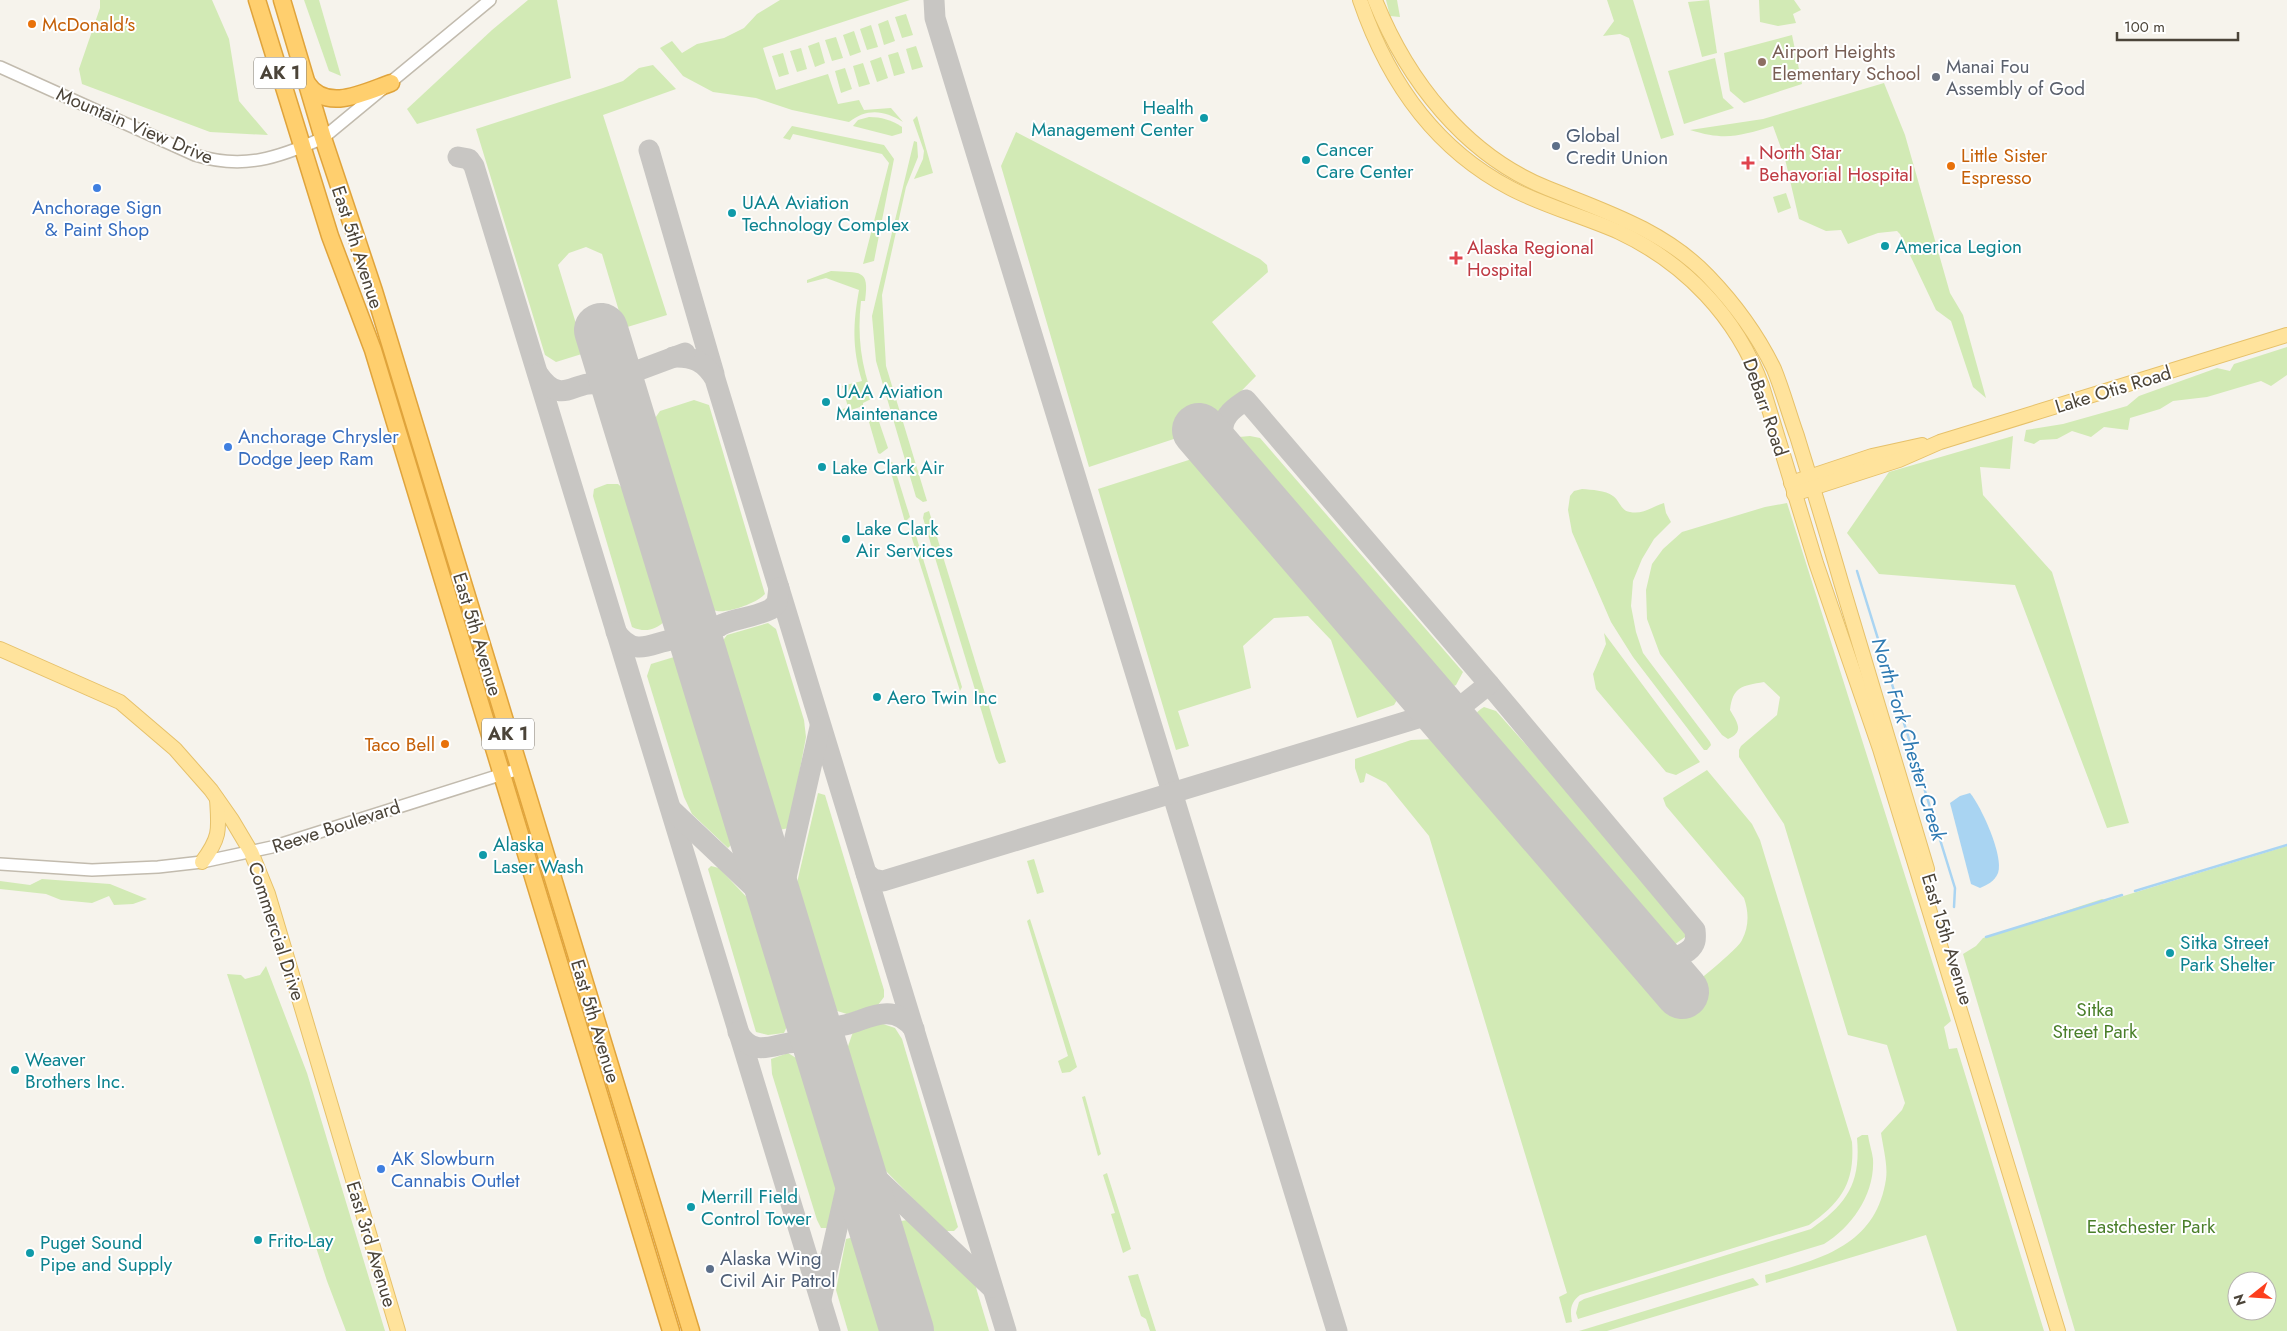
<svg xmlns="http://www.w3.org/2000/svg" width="2287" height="1331" font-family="Jost,sans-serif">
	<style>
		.green { fill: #d2eab5; fill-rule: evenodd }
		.water { fill: #a9d4f2 }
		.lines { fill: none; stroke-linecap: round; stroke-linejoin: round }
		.stream { stroke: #a9d4f2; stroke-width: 2.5 }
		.taxiway { stroke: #c8c6c3; stroke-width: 21 }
		.runway { stroke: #c8c6c3; stroke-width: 54 }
		.minor-casing { stroke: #c2bbae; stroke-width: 14 }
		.major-casing { stroke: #e6c16a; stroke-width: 16 }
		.highway-casing { stroke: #e0a43c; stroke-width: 19 }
		.minor { stroke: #fff; stroke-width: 11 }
		.major { stroke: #ffe39c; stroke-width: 14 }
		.highway { stroke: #ffcf6e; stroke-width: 16 }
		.food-dot { fill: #e8710a; stroke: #fff; stroke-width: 2 }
		.education-dot { fill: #8d6e63; stroke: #fff; stroke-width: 2 }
		.worship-dot { fill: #6b7280; stroke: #fff; stroke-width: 2 }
		.culture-dot { fill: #0f9aa8; stroke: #fff; stroke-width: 2 }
		.service-dot { fill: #5c6f8a; stroke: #fff; stroke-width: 2 }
		.health-dot { fill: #e0444e; stroke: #fff; stroke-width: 2 }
		.shop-dot { fill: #3f7fe0; stroke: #fff; stroke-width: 2 }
		.labels { text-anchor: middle; stroke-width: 4; stroke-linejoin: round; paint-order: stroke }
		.shield { fill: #fff; stroke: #817c74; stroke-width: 1 }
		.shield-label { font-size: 18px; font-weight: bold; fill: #4b4439 }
		.food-label { font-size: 19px; fill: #c56008; stroke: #fff; text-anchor: start }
		.education-label { font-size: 19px; fill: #785e54; stroke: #fff; text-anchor: start }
		.worship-label { font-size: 19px; fill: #5b616d; stroke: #fff; text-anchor: start }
		.culture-label { font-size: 19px; fill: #0d838f; stroke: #fff; text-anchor: start }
		.street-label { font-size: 19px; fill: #4b4439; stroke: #fff }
		.service-label { font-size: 19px; fill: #4e5e75; stroke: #fff; text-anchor: start }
		.health-label { font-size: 19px; fill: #be3a42; stroke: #fff; text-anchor: start }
		.shop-label { font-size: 19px; fill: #366cbe; stroke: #fff; text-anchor: start }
		.park-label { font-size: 19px; fill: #4a7f2a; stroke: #fff }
		.water-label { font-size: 20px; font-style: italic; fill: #2e7ab2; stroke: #fff }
	</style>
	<rect width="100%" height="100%" fill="#f6f3ec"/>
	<g class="green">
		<polygon points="100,0 212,0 229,39 239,101 268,135 210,132 82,84 79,69 100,8"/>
		<polygon points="304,0 319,0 341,76 329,71"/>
		<polygon points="528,0 557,0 571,78 417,124 407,109 492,30"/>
		<path d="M780 0H910L763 48 776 90 828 74 838 104 859 100 864 110 891 108 903 122C884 110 867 108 849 122L792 110 756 98 713 92 683 76 660 48 672 41 682 53 697 44 724 38 744 28 757 14Z"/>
		<polygon points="1386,0 1397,0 1400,17 1390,16"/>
		<polygon points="1607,0 1633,0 1674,135 1661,139 1629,38 1620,34 1603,36 1614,21"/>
		<polygon points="1709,0 1717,53 1702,57 1688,2"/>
		<polygon points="1759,0 1794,0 1801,10 1793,14 1796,23 1778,26 1760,22"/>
		<polygon points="906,14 913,35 902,38 895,17"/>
		<polygon points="888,20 895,41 884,45 878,24"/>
		<polygon points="871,25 878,47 867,50 860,29"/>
		<polygon points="854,31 861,52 850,56 843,35"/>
		<polygon points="1792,35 1802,84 1744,103 1730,91 1724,53"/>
		<polygon points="836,37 843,58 832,61 825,40"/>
		<polygon points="819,42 825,63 815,67 808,46"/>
		<polygon points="916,46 923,67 912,70 906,49"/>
		<polygon points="801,48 807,69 797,72 790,51"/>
		<polygon points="898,52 905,73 894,76 888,55"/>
		<polygon points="783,53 789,74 779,77 772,56"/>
		<polygon points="881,57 888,78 877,82 870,61"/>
		<polygon points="1715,58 1723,98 1734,108 1684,124 1668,71"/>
		<polygon points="863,63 870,84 859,87 853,66"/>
		<polygon points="653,65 676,89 603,115 667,315 624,328 602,254 586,247 569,253 558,265 585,353 556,362 545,355 476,129 603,88 623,81 639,68"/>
		<polygon points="845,68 852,89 841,93 835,71"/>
		<path d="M1884 83 1905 135 1950 293 1963 315 1986 398 1973 387 1951 321 1936 310 1900 234 1897 231 1878 233 1848 244 1841 230 1826 231 1799 219 1785 159 1773 126C1739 136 1726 141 1690 130L1763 119Z"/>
		<polygon points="917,116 933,173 914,179 923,159 924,151 913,120"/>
		<path d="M869 117C881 117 892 120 902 127V133L892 136 853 126 858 120Z"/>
		<polygon points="792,126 884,145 894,159 874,261 863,264 889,163 882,154 793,134 790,140 783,138"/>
		<polygon points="1016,132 1260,259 1267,265 1268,272 1212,322 1256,376 1210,423 1192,433 1089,467 1001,166"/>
		<polygon points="914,141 917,142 918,157 906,187 882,295 886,366 927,501 923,502 916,497 876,361 872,316"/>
		<polygon points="1786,193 1791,208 1778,213 1773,197"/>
		<path d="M831 271C860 273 870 268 865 301H861C857 336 861 365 873 398L863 403V406L848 411 840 417 838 411 848 407 842 386 862 381C852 347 853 324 859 290L826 278 807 283V280Z"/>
		<polygon points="2287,347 2287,375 2271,386 2261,381 2207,397 2173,401 2160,409 2130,418 2128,430 2104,427 2091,437 2072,431 2057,439 2040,440 2034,444 2024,441 2026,430 2063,424 2127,406 2139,396 2217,368 2230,371 2234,364"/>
		<path d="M694 400 709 405 765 594C757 603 729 613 717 611 714 611 709 607 707 605L653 421 660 411Z"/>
		<polygon points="875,410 888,448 880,454 878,453 867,415"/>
		<polygon points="1250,436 1260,438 1463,672 1456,685 1448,689 1439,686 1245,461 1238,445 1239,437"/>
		<polygon points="2013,436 2010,469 1980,467 1983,495 2052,572 2129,823 2107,828 2015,585 1879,574 1847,533 1889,472"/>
		<polygon points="1195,458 1199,458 1397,684 1397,700 1394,705 1357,718 1331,640 1308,616 1274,618 1243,646 1251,688 1178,711 1189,746 1176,750 1098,489"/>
		<polygon points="890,461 893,463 910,517 905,522 888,462"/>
		<path d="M607 484H618L626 491 665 612V621C655 630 645 633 632 627L593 496 594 489Z"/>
		<path d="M1582 489C1592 490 1605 490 1613 496 1620 501 1621 511 1630 512 1643 515 1653 506 1664 503L1666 513 1671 522 1654 539 1642 559 1633 581 1631 606 1636 632 1643 653 1710 742 1711 745 1707 750H1704L1633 657 1611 622 1572 532 1568 510 1570 496 1574 491Z"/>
		<path d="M1787 503 1951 1021 1944 1027 1949 1049 1957 1048 2044 1331H1957L1926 1235 1766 1283 1765 1275C1820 1259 1876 1246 1886 1179 1888 1165 1883 1147 1881 1133L1902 1110 1905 1103 1887 1045 1848 1035 1784 824 1739 757V750L1741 746 1777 715 1780 697 1764 682C1742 686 1733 686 1730 710 1737 722 1745 732 1728 739L1722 735 1660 654 1647 619 1646 590 1652 564 1663 549 1682 532 1765 507Z"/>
		<polygon points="929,511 1006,762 999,764 996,759 923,518 924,513"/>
		<polygon points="911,528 914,529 962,687 960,691 909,529"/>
		<polygon points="768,623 776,629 804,720 806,737 789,828 779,830 721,643 727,635"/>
		<polygon points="1604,633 1700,762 1676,775 1666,772 1596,689 1593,674 1606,644"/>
		<polygon points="674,657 680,662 732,844 728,848 692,814 684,797 647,676 651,664"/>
		<path d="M1484 707 1496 711 1683 921 1686 928 1685 937 1674 945 1665 941 1475 728C1472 718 1475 712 1484 707Z"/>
		<path d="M1434 739 1446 747 1669 1004C1682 994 1738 950 1742 940 1749 926 1749 913 1744 898L1666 806 1663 798 1707 770 1752 824 1760 840 1852 1142C1855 1182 1842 1202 1809 1225L1580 1295C1570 1303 1570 1310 1572 1322L1566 1323 1559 1297 1567 1293 1429 836 1386 783 1366 773 1364 782 1360 783 1355 768V759L1411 740Z"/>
		<polygon points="818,793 825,795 884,990 884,997 878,1005 847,1014 834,1010 796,887"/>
		<path d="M2287 846V1331H2075L1963 954 1976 946 1983 938 2102 899 2107 901ZM2237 1281H2267V1311H2237Z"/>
		<polygon points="1034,859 1044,892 1037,894 1027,861"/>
		<polygon points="711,866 719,868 754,905 789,1022 784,1033 768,1035 756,1032 708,869"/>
		<polygon points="42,879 110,884 147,899 133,904 114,905 109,896 92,903 61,900 46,894 0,889 0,881 30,885"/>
		<polygon points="1030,919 1077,1067 1070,1072 1062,1073 1058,1061 1068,1056 1027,921"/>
		<polygon points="266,966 307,1073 385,1331 346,1331 327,1281 227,974 241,975 245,979 260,975"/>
		<polygon points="880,1023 895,1028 902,1039 958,1227 954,1231 945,1231 880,1165 847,1049 853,1032"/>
		<polygon points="788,1053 801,1061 837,1182 828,1228 821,1228 817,1220 772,1074 771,1059"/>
		<polygon points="1085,1096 1101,1154 1098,1156 1082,1097"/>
		<path d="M1862 1135H1868C1869 1143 1872 1151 1873 1159 1875 1194 1852 1227 1824 1244L1578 1319 1576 1313 1579 1302 1584 1299 1811 1229C1847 1204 1861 1183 1857 1138Z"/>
		<polygon points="1107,1173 1131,1249 1123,1253 1111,1214 1115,1213 1103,1175"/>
		<polygon points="907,1220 966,1271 975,1284 989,1331 932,1331 901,1226 901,1221"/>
		<polygon points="854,1237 882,1331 848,1331 836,1290 846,1239"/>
		<polygon points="1138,1274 1156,1331 1150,1331 1146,1319 1141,1316 1128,1276"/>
		<polygon points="1753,1278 1759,1285 1607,1331 1579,1331"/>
	</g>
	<path class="water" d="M1970 793C1981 806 2004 856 1998 873 1995 881 1987 885 1980 888L1971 884 1950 803 1960 796Z"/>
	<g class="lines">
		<g class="stream">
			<polyline points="1857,571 1955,888 1954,907"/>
			<polyline points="2135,891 2287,845"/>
			<polyline points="1986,937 2122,895"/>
		</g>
		<g class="taxiway">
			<polyline points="934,0 935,18 1337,1331"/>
			<polyline points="649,150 714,374"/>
			<polyline points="458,157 469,159 474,166 830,1331"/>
			<path d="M673 357C693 356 705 362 715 379L1006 1331"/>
			<path d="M538 374C563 409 575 377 601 385 610 388 618 397 624 405"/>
			<polyline points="624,405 627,385 634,372 685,353"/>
			<path d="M1242 481C1233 464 1213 434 1228 415 1232 409 1240 404 1246 400L1489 684 1695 930C1696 939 1696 945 1688 951 1667 967 1649 947 1632 933"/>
			<path d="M686 607C694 620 704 627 720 626"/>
			<path d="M616 632C641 667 663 628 688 644 695 649 699 657 703 663"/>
			<path d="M703 663C700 614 739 625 771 609L777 603 779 588"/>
			<polyline points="672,810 768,901 782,924"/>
			<polyline points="866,873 873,879 883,881 1441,711 1464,704 1489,684"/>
			<polyline points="783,924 782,895 820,727"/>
			<path d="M807 1004C836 1062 878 983 914 1029"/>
			<path d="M738 1032C762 1073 795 1016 824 1060"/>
			<polyline points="849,1142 866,1168 991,1287"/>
			<polyline points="821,1299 850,1171 849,1145"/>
		</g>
		<g class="runway">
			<polyline points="601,330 907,1331"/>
			<polyline points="1199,430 1682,992"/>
		</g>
		<defs>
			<g id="minor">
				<path d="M0 67 195 155C243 170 278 158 323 138L490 0"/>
				<polyline points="0,864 92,870 158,867 202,862 272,847 519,769"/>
			</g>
			<g id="major">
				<path d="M1360 0C1387 79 1434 148 1510 188 1544 206 1583 216 1619 232 1685 263 1737 317 1762 386L1816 563 1880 749 2058 1331"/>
				<path d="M1375 0C1407 80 1465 155 1547 188 1604 211 1664 230 1708 276 1733 302 1758 336 1774 369 1783 391 1789 414 1797 436 1812 485 1827 533 1841 582 1870 678 1898 774 1927 869"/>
				<polyline points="1791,483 1872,456 1922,445"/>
				<polyline points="1794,494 1899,460 1940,442 2287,335"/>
				<polyline points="0,649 120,702 175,749 211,790 232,820 251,852 268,894 398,1331"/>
				<path d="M202 862C221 837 219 829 217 799"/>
			</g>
			<g id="highway">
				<polyline points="257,0 330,236 373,350 671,1331"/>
				<polyline points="282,0 323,138 374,291 691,1331"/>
				<path d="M307 83C326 113 365 92 391 83"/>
			</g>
		</defs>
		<use href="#minor" class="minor-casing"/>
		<use href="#major" class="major-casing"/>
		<use href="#highway" class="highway-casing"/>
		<use href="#minor" class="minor"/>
		<use href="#major" class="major"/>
		<use href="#highway" class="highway"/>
	</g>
	<g class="food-dot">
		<circle cx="32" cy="24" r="5"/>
		<circle cx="1951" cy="166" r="5"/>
		<circle cx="445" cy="744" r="5"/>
	</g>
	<circle class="education-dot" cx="1762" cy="62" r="5"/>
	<circle class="worship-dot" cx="1936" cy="77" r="5"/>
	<g class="culture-dot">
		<circle cx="1204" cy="118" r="5"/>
		<circle cx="1306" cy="160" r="5"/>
		<circle cx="732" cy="213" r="5"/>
		<circle cx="1885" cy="246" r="5"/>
		<circle cx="826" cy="402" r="5"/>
		<circle cx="822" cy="467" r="5"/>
		<circle cx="846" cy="539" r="5"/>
		<circle cx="877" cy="697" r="5"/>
		<circle cx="483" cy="855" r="5"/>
		<circle cx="2170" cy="953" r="5"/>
		<circle cx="15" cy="1070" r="5"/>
		<circle cx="691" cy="1207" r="5"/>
		<circle cx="258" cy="1240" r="5"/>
		<circle cx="30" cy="1253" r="5"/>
	</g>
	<g class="service-dot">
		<circle cx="1556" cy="146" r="5"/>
		<circle cx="710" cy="1269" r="5"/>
	</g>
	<g class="health-dot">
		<path d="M1745.5 155.5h5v5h5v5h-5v5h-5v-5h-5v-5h5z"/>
		<path d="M1453.5 250.5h5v5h5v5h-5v5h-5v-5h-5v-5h5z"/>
	</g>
	<g class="shop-dot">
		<circle cx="97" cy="188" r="5"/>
		<circle cx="228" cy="447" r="5"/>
		<circle cx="381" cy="1169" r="5"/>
	</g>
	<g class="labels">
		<g class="shield">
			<rect x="254" y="57.5" width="52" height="31" rx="4"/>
			<rect x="482" y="718.5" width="52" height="31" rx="4"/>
		</g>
		<g class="shield-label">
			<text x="280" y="79">AK 1</text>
			<text x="508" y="740">AK 1</text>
		</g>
		<g class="food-label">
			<text x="42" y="31">McDonald's</text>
			<text x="1961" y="162">Little Sister<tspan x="1961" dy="22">Espresso</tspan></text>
			<text x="435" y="751" text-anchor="end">Taco Bell</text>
		</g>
		<g class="education-label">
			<text x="1772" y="58">Airport Heights<tspan x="1772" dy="22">Elementary School</tspan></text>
		</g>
		<g class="worship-label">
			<text x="1946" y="73">Manai Fou<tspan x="1946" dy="22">Assembly of God</tspan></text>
		</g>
		<g class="culture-label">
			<text x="1194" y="114" text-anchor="end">Health<tspan x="1194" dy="22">Management Center</tspan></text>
			<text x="1316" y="156">Cancer<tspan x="1316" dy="22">Care Center</tspan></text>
			<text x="742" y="209">UAA Aviation<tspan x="742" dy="22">Technology Complex</tspan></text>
			<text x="1895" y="253">America Legion</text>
			<text x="836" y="398">UAA Aviation<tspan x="836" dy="22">Maintenance</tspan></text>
			<text x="832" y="474">Lake Clark Air</text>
			<text x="856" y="535">Lake Clark<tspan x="856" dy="22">Air Services</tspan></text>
			<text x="887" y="704">Aero Twin Inc</text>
			<text x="493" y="851">Alaska<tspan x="493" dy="22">Laser Wash</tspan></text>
			<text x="2180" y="949">Sitka Street<tspan x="2180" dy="22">Park Shelter</tspan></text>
			<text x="25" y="1066">Weaver<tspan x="25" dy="22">Brothers Inc.</tspan></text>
			<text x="701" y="1203">Merrill Field<tspan x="701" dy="22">Control Tower</tspan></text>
			<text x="268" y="1247">Frito-Lay</text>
			<text x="40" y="1249">Puget Sound<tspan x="40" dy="22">Pipe and Supply</tspan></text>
		</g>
		<g class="street-label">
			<text transform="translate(135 125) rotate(23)" y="7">Mountain View Drive</text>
			<text transform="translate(358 247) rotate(72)" y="7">East 5th Avenue</text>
			<text transform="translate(2113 389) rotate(-17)" y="7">Lake Otis Road</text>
			<text transform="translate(1766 407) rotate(71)" y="7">DeBarr Road</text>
			<text transform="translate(478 634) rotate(73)" y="7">East 5th Avenue</text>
			<text transform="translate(336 826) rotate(-18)" y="7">Reeve Boulevard</text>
			<text transform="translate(277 931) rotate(72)" y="7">Commercial Drive</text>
			<text transform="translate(1948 939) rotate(73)" y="7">East 15th Avenue</text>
			<text transform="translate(596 1021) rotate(73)" y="7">East 5th Avenue</text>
			<text transform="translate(372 1244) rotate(73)" y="7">East 3rd Avenue</text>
		</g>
		<g class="service-label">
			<text x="1566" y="142">Global<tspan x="1566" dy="22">Credit Union</tspan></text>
			<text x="720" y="1265">Alaska Wing<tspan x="720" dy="22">Civil Air Patrol</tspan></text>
		</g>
		<g class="health-label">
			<text x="1759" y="159">North Star<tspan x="1759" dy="22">Behavorial Hospital</tspan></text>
			<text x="1467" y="254">Alaska Regional<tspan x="1467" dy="22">Hospital</tspan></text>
		</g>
		<g class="shop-label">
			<text x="97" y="214" text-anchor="middle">Anchorage Sign<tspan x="97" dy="22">&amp; Paint Shop</tspan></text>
			<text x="238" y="443">Anchorage Chrysler<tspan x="238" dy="22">Dodge Jeep Ram</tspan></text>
			<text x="391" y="1165">AK Slowburn<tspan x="391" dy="22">Cannabis Outlet</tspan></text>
		</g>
		<g class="park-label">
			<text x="2095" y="1016">Sitka<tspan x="2095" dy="22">Street Park</tspan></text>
			<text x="2151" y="1233">Eastchester Park</text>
		</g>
		<g class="water-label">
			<text transform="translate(1909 739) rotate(73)" y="7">North Fork Chester Creek</text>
		</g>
	</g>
	<g transform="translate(2252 1296) rotate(253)"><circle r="24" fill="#ffffff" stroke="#b7b4b0"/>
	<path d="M0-4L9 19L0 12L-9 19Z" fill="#fc3f1d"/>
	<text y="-8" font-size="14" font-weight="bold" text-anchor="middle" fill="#4b4439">N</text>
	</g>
	<path d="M2117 32v8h121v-8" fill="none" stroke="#4b4439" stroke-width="2.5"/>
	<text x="2124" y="32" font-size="15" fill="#4b4439" stroke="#ffffff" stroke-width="4" paint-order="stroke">100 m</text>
</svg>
